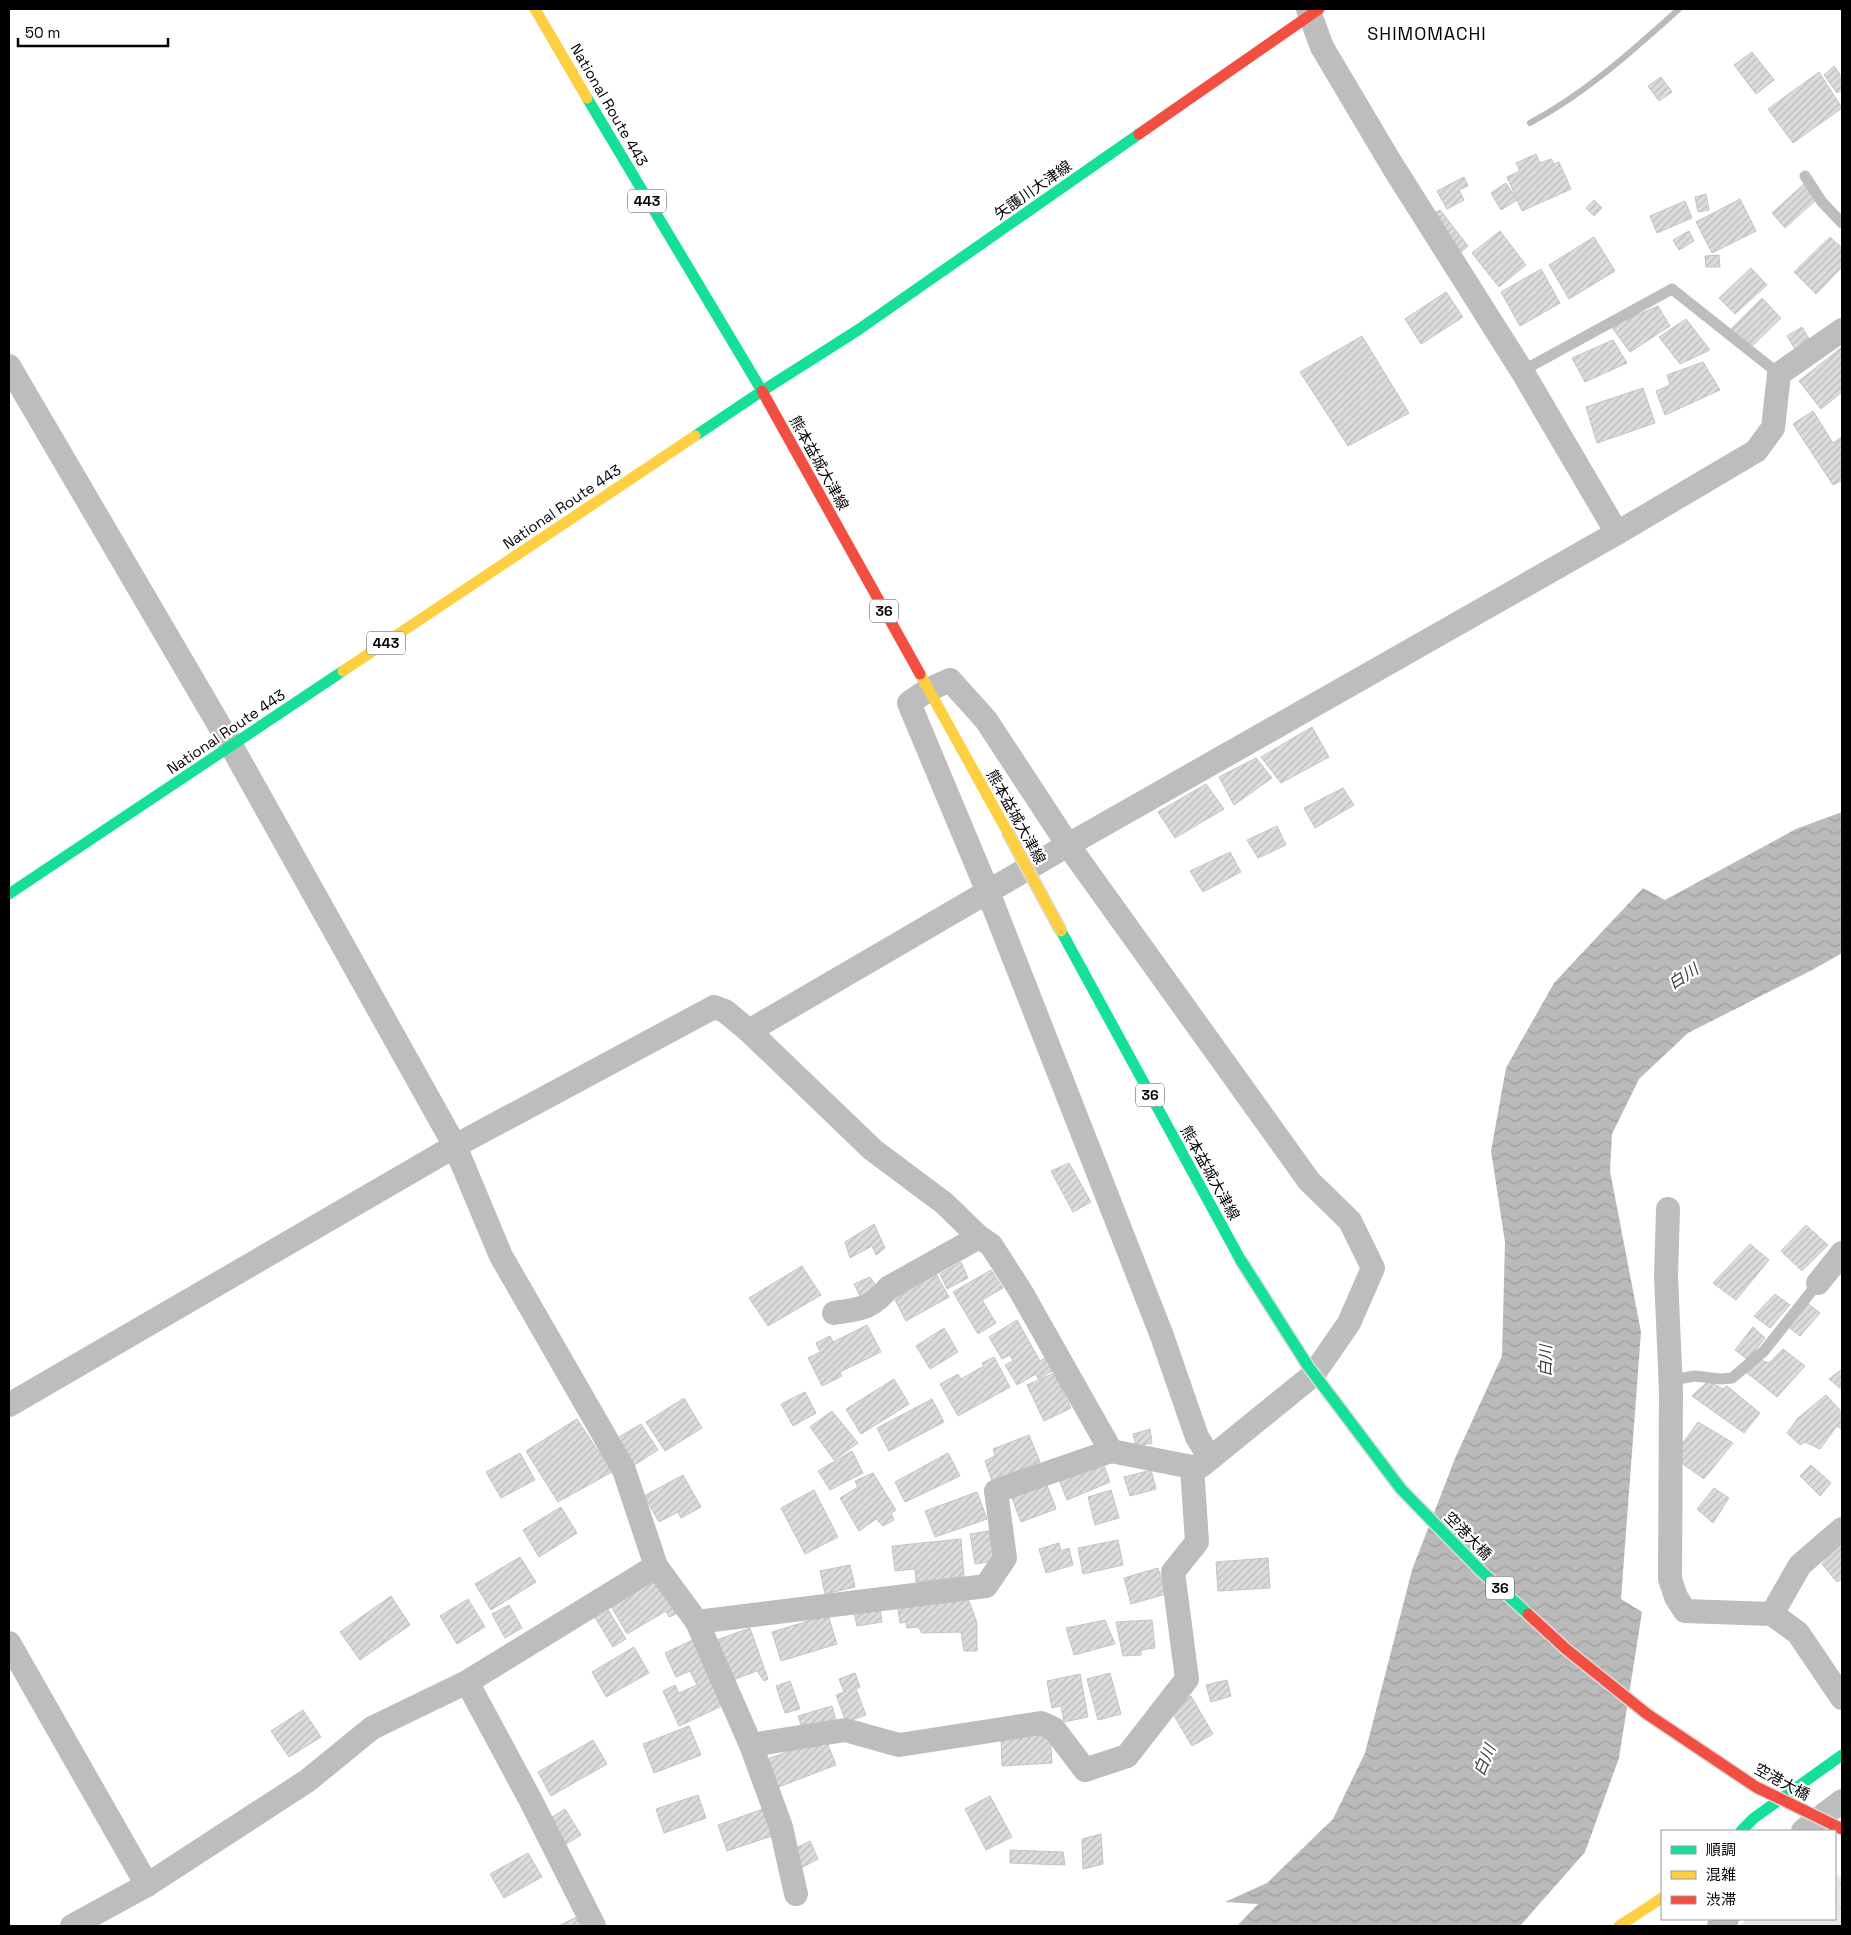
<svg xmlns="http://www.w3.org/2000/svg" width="1851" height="1935" font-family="'Space Grotesk','Noto Sans JP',sans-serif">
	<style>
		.forest { fill: url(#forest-crowns) }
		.water { fill: url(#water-waves) }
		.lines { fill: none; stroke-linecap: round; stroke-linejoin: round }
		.stream { stroke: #bababa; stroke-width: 6 }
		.building { fill: url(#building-hatch); stroke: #c4c4c4 }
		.lane { stroke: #bdbdbd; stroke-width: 11 }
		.street { stroke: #bdbdbd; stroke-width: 24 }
		.fast { stroke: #16e098; stroke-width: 11 }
		.slow { stroke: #ffcf43; stroke-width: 11 }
		.jam { stroke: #f24e42; stroke-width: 11 }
		.fast-bridge-casing { stroke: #dbdbdb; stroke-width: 14; stroke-linecap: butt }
		.slow-bridge-casing { stroke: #dbdbdb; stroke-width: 14; stroke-linecap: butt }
		.jam-bridge-casing { stroke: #dbdbdb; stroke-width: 14; stroke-linecap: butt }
		.fast-bridge { stroke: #16e098; stroke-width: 11 }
		.slow-bridge { stroke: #ffcf43; stroke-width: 11 }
		.jam-bridge { stroke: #f24e42; stroke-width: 11 }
		.labels { text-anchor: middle; stroke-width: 4.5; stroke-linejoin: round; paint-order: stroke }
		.shield { fill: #fff; stroke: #4c4c4c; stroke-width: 1 }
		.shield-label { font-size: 14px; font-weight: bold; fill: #000 }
		.street-label { font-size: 15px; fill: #000; stroke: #fff }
		.water-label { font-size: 16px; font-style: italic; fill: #3e3e3e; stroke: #fff }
		.quarter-label { font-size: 18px; letter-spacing: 1px; fill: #000; stroke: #fff }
	</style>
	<defs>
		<pattern id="forest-crowns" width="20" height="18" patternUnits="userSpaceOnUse" patternTransform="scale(1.25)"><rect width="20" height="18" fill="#e8e8e8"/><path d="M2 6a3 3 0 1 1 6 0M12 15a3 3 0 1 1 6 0" fill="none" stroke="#c5c5c5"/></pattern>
		<pattern id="water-waves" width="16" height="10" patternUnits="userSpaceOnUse" patternTransform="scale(1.25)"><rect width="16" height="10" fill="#bababa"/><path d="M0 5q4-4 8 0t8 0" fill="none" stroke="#9e9e9e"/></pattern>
		<pattern id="building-hatch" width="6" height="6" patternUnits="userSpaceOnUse" patternTransform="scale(1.25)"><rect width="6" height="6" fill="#dcdcdc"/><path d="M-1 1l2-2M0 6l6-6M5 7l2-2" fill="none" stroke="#bbb"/></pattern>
	</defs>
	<rect width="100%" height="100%" fill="#fff"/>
	<polygon class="forest" points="1835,1874 1842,1877 1842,1926 1740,1926 1747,1919 1835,1919"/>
	<polygon class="water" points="1842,812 1842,953 1814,969 1688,1033 1639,1079 1612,1134 1610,1171 1641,1332 1621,1599 1642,1612 1619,1758 1585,1852 1520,1926 1237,1926 1258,1904 1225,1902 1267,1883 1333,1819 1365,1753 1412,1570 1456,1456 1502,1356 1505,1242 1491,1151 1506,1068 1554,983 1643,888 1665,900 1796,829"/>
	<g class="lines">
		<path class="stream" d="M1530 123C1586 93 1632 51 1679 9"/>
	</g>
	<g class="building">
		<polygon points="1752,52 1774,80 1756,94 1734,65"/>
		<polygon points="1834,66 1842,77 1842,90 1837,93 1824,75"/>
		<polygon points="1819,72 1842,108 1793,143 1768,109"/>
		<polygon points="1661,77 1672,92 1659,101 1648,86"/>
		<polygon points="1536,154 1540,163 1551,159 1554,164 1559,162 1571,189 1522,211 1507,177 1520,171 1516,163"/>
		<polygon points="1464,177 1468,186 1459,190 1464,200 1447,209 1437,191"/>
		<polygon points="1506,183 1517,200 1501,210 1491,193"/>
		<polygon points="1804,184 1817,199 1785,228 1772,213"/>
		<polygon points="1706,194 1709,210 1698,212 1695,197"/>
		<polygon points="1740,199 1756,231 1712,253 1696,222"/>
		<polygon points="1594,200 1602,208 1594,216 1586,208"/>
		<polygon points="1685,201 1692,218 1657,233 1650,216"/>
		<polygon points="1440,210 1468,246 1459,254 1430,216"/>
		<polygon points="1500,231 1526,265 1499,287 1472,253"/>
		<polygon points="1689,231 1694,241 1679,250 1673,240"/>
		<polygon points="1594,237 1615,271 1569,299 1549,265"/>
		<polygon points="1830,237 1842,248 1842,267 1816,294 1794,272"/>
		<polygon points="1719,255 1720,267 1706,267 1705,256"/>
		<polygon points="1751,268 1767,285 1735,314 1719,298"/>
		<polygon points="1541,269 1560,303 1520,326 1501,292"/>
		<polygon points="1446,292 1463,317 1421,344 1405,319"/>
		<polygon points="1762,298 1781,318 1749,349 1730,330"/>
		<polygon points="1658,306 1670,326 1630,352 1611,326"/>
		<polygon points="1686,319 1710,350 1680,364 1659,337"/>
		<polygon points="1802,327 1813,345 1798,354 1787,336"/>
		<polygon points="1362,336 1409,413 1348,446 1300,372"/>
		<polygon points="1613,340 1627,363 1585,382 1572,358"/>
		<polygon points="1842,347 1842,392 1821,409 1799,381"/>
		<polygon points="1703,362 1720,390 1665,415 1656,391 1670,385 1667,375"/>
		<polygon points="1643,388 1655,423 1597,443 1586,407"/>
		<polygon points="1813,411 1833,443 1842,437 1842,480 1833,485 1793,424"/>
		<polygon points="1312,727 1329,757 1281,783 1261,757"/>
		<polygon points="1256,758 1272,778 1234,805 1219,777"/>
		<polygon points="1206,784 1224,809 1175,838 1158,812"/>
		<polygon points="1343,788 1354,805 1315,828 1304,808"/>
		<polygon points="1277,826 1286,845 1258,858 1247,840"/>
		<polygon points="1230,852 1241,872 1203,892 1190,871"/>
		<polygon points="1069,1163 1091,1202 1073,1212 1051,1171"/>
		<polygon points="874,1224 885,1248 876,1255 872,1246 850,1258 845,1242"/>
		<polygon points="1806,1225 1828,1245 1802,1271 1781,1251"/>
		<polygon points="1750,1244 1769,1260 1736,1300 1713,1283"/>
		<polygon points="961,1262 968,1278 947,1289 940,1274"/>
		<polygon points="802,1266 821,1295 768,1326 749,1298"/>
		<polygon points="991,1270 1003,1288 982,1300 996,1323 978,1334 953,1292"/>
		<polygon points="936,1274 949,1297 906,1321 894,1298"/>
		<polygon points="870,1277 879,1290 862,1300 854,1284"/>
		<polygon points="1775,1294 1790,1305 1770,1328 1754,1316"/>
		<polygon points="1807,1303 1820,1313 1800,1336 1786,1325"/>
		<polygon points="1017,1320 1040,1361 1046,1357 1054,1370 1038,1379 1036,1374 1017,1385 1005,1365 1013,1361 1010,1355 1002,1359 989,1337"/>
		<polygon points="867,1325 881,1352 840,1372 842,1376 822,1386 808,1358 820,1352 816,1343 830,1336 833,1342"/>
		<polygon points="1753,1327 1765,1338 1748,1360 1735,1350"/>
		<polygon points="944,1328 958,1352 930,1369 916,1346"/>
		<polygon points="1783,1349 1805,1366 1777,1397 1746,1372 1760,1360 1769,1363"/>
		<polygon points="994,1357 1010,1387 958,1416 940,1384 958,1374 961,1379 984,1366 982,1363"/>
		<polygon points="1842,1369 1842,1390 1829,1379"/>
		<polygon points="1054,1373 1071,1408 1044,1421 1027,1385"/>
		<polygon points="894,1379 909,1404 861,1434 846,1409"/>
		<polygon points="1708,1381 1723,1389 1727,1386 1760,1413 1744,1433 1692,1396"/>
		<polygon points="805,1392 816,1413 793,1426 781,1404"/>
		<polygon points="1826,1395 1842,1412 1842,1430 1837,1426 1820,1449 1805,1442 1800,1445 1787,1433 1798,1418"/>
		<polygon points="684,1398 702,1428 665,1451 646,1422"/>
		<polygon points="932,1399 944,1422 889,1451 877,1428"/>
		<polygon points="832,1411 858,1443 834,1460 810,1427"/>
		<polygon points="577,1419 612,1472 558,1502 526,1451"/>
		<polygon points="1698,1422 1733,1443 1704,1479 1673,1457"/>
		<polygon points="641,1424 658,1450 631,1467 614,1440"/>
		<polygon points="1150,1429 1152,1443 1136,1446 1133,1434"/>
		<polygon points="1029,1435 1040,1462 992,1481 985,1461 995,1456 993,1449"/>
		<polygon points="852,1451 863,1473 830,1490 818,1471"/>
		<polygon points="520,1453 535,1480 501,1498 486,1472"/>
		<polygon points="948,1453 960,1476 905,1502 895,1482"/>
		<polygon points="1102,1460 1110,1482 1067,1500 1058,1477"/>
		<polygon points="1811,1465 1831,1483 1820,1496 1800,1476"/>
		<polygon points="1151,1470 1156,1489 1130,1496 1124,1477"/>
		<polygon points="873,1473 896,1510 891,1513 894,1520 883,1526 876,1519 859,1531 840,1498 858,1487 855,1481"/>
		<polygon points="683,1475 701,1507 681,1518 678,1512 659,1522 644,1496"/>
		<polygon points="1045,1480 1056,1509 1021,1522 1010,1493"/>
		<polygon points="1714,1488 1729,1498 1713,1523 1697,1509"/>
		<polygon points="814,1490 838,1537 805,1554 781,1508"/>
		<polygon points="1111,1490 1119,1518 1095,1525 1088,1497"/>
		<polygon points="977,1492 987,1519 935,1537 925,1511"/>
		<polygon points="561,1507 577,1533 539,1557 523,1530"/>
		<polygon points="989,1531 994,1561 975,1564 970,1534"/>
		<polygon points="961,1539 964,1577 916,1582 915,1569 895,1571 892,1546"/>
		<polygon points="1118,1540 1123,1565 1083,1574 1078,1548"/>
		<polygon points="1059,1543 1061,1551 1069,1548 1073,1565 1046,1573 1039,1549"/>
		<polygon points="1842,1543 1842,1579 1837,1582 1822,1564 1831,1554 1828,1550"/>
		<polygon points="520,1557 536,1582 491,1610 475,1584"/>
		<polygon points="1268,1558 1270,1588 1218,1591 1216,1562"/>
		<polygon points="850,1565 855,1587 825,1594 820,1571"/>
		<polygon points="1158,1568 1166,1594 1131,1604 1124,1578"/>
		<polygon points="656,1580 676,1614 669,1617 666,1611 627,1634 611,1606"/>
		<polygon points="391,1596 410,1625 360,1660 340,1632"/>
		<polygon points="468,1599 485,1627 457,1644 440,1616"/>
		<polygon points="945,1599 969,1601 977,1623 977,1651 964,1651 961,1632 922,1633 918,1627 907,1628 906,1622 900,1623 897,1603"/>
		<polygon points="509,1605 522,1628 505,1638 492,1614"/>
		<polygon points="607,1608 626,1639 613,1647 594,1616"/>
		<polygon points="880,1609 882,1622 857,1626 854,1613"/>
		<polygon points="828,1615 837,1644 781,1661 772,1632"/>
		<polygon points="1105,1620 1115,1644 1074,1655 1066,1628"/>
		<polygon points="1152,1620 1155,1648 1141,1650 1141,1655 1123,1656 1116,1622"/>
		<polygon points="750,1628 768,1679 764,1681 757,1671 730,1681 714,1641"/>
		<polygon points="695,1639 726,1704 679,1726 663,1691 675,1685 679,1693 697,1685 690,1671 676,1677 665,1653"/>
		<polygon points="634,1647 649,1673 606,1697 592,1672"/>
		<polygon points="855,1673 860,1687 856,1689 866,1715 846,1722 836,1695 844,1692 839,1679"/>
		<polygon points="1110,1673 1121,1714 1098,1720 1087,1679"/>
		<polygon points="1080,1674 1088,1717 1064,1722 1061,1706 1052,1708 1047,1681"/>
		<polygon points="1227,1680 1231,1696 1211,1702 1206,1685"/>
		<polygon points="790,1681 800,1709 785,1713 776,1686"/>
		<polygon points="1191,1696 1213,1734 1192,1746 1170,1709"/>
		<polygon points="832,1706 837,1724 804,1734 798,1716"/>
		<polygon points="303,1710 321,1737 289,1757 271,1731"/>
		<polygon points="689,1726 701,1755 654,1773 643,1744"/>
		<polygon points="1050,1734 1052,1763 1002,1766 1001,1736"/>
		<polygon points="593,1740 607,1764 551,1796 538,1772"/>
		<polygon points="819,1740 822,1748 828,1745 836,1765 776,1788 765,1760"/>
		<polygon points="698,1795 706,1818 664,1833 656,1809"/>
		<polygon points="990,1796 1012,1837 986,1850 965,1809"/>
		<polygon points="565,1809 581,1835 563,1846 547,1820"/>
		<polygon points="763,1809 772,1836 727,1851 718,1825"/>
		<polygon points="1101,1834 1103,1864 1083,1869 1082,1839"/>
		<polygon points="810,1841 818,1859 801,1868 792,1850"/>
		<polygon points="1010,1850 1063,1852 1065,1865 1010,1863"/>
		<polygon points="528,1853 542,1877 504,1898 490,1874"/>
		<polygon points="581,1915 586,1926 558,1926"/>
	</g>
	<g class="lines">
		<g class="lane">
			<polyline points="1805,176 1822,202 1842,223"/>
			<polyline points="1522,371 1672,289 1779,374"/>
			<polyline points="1671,1380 1695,1376 1720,1379 1732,1378 1764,1351 1818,1283"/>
		</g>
		<g class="street">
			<polyline points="1308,9 1322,47 1392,165 1522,371 1617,533"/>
			<polyline points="9,366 232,747 455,1146 501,1256 624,1470 656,1566 697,1622 751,1745 845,1730 899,1745 1041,1723 1054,1729 1085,1770 1127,1756 1187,1679 1173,1572 1197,1542 1192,1467"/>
			<polyline points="749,1031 1068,845 1617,533 1756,451 1773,428 1779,374 1842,330"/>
			<polyline points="1668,1209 1666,1276 1671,1391 1670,1579 1676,1597 1685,1611 1772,1614 1798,1633 1842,1698"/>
			<polyline points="1818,1283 1842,1253"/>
			<path d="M834 1313C859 1309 872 1309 888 1288L979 1237"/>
			<polyline points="9,1405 455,1146 714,1007 725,1011 749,1031 873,1150 944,1203 979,1237 991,1245 1020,1290 1111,1451 1192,1467 1201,1466 1313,1375 1349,1323 1373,1268 1350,1221 1309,1181 1068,845 986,720 950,680 928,690 909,703 988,892 1162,1336 1197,1437 1210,1458"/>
			<polyline points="1772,1614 1800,1565 1842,1529"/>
			<polyline points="697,1622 986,1586 1005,1558 996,1491 1111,1451"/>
			<polyline points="9,1643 147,1885"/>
			<polyline points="467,1682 530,1799 594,1926"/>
			<polyline points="751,1745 781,1827 796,1894"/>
			<polyline points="1803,1831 1842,1801"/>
			<polyline points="72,1926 147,1885 307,1781 372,1728 467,1682 656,1566"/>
			<polyline points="1719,1926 1727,1919"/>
		</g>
		<g class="fast">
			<polyline points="587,98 762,391 695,436"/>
			<polyline points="762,391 858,330 1139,134"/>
			<polyline points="9,894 343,671"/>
			<polyline points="1061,931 1240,1259"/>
			<polyline points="1741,1831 1754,1818 1842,1755"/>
		</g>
		<g class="slow">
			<polyline points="535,9 587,98"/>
			<polyline points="343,671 695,436"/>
			<polyline points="920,674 1007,831"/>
			<polyline points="1619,1926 1662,1898"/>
		</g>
		<g class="jam">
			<polyline points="1139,134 1319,9"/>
			<polyline points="762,391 920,674"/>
		</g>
		<defs>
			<polyline id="fast-bridge" points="1240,1259 1308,1366 1401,1489 1482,1572 1528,1614"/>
			<polyline id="slow-bridge" points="1007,831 1061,931"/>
			<polyline id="jam-bridge" points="1528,1614 1566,1649 1647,1714 1756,1787 1842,1829"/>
		</defs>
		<use href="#fast-bridge" class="fast-bridge-casing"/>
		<use href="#slow-bridge" class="slow-bridge-casing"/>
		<use href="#jam-bridge" class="jam-bridge-casing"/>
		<use href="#fast-bridge" class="fast-bridge"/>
		<use href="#slow-bridge" class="slow-bridge"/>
		<use href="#jam-bridge" class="jam-bridge"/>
	</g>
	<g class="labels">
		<g class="shield">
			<rect x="628" y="189.5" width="38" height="23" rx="4"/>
			<rect x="870" y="599.5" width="28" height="23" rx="4"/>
			<rect x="367" y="631.5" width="38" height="23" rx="4"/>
			<rect x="1136" y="1083.5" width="28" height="23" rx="4"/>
			<rect x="1486" y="1576.5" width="28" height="23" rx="4"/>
		</g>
		<g class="shield-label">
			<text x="647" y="206">443</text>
			<text x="884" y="616">36</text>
			<text x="386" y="648">443</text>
			<text x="1150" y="1100">36</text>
			<text x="1500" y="1593">36</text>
		</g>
		<g class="street-label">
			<text transform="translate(609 105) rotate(60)" y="5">National Route 443</text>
			<text transform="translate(1033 190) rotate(-35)" y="5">矢護川大津線</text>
			<text transform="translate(819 463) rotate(61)" y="5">熊本益城大津線</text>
			<text transform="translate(562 507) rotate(-34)" y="5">National Route 443</text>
			<text transform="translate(226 732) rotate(-34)" y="5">National Route 443</text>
			<text transform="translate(1016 817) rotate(61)" y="5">熊本益城大津線</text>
			<text transform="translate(1210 1173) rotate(61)" y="5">熊本益城大津線</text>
			<text transform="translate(1468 1536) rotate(46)" y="5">空港大橋</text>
			<text transform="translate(1782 1782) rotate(28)" y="5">空港大橋</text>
		</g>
		<g class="water-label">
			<text transform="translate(1683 976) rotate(-33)" y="6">白川</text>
			<text transform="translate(1545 1361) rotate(-89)" y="6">白川</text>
			<text transform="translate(1484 1760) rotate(-67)" y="6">白川</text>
		</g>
		<g class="quarter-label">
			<text x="1427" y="40">SHIMOMACHI</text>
		</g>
	</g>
	<rect width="1851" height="1935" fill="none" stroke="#000000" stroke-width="20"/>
	<rect x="1661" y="1830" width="175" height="90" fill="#ffffff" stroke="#999999"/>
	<rect x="1671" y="1846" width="25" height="8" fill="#16e098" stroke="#999999"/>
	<text x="1706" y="1855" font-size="15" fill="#000000">順調</text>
	<rect x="1671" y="1871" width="25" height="8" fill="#ffcf43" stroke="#999999"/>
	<text x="1706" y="1880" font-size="15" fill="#000000">混雑</text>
	<rect x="1671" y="1896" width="25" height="8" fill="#f24e42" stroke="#999999"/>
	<text x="1706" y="1905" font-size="15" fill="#000000">渋滞</text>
	<path d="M18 38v8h150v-8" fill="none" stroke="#000000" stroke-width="2.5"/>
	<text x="25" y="38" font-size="15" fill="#000000" stroke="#ffffff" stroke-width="4" paint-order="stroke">50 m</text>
</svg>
